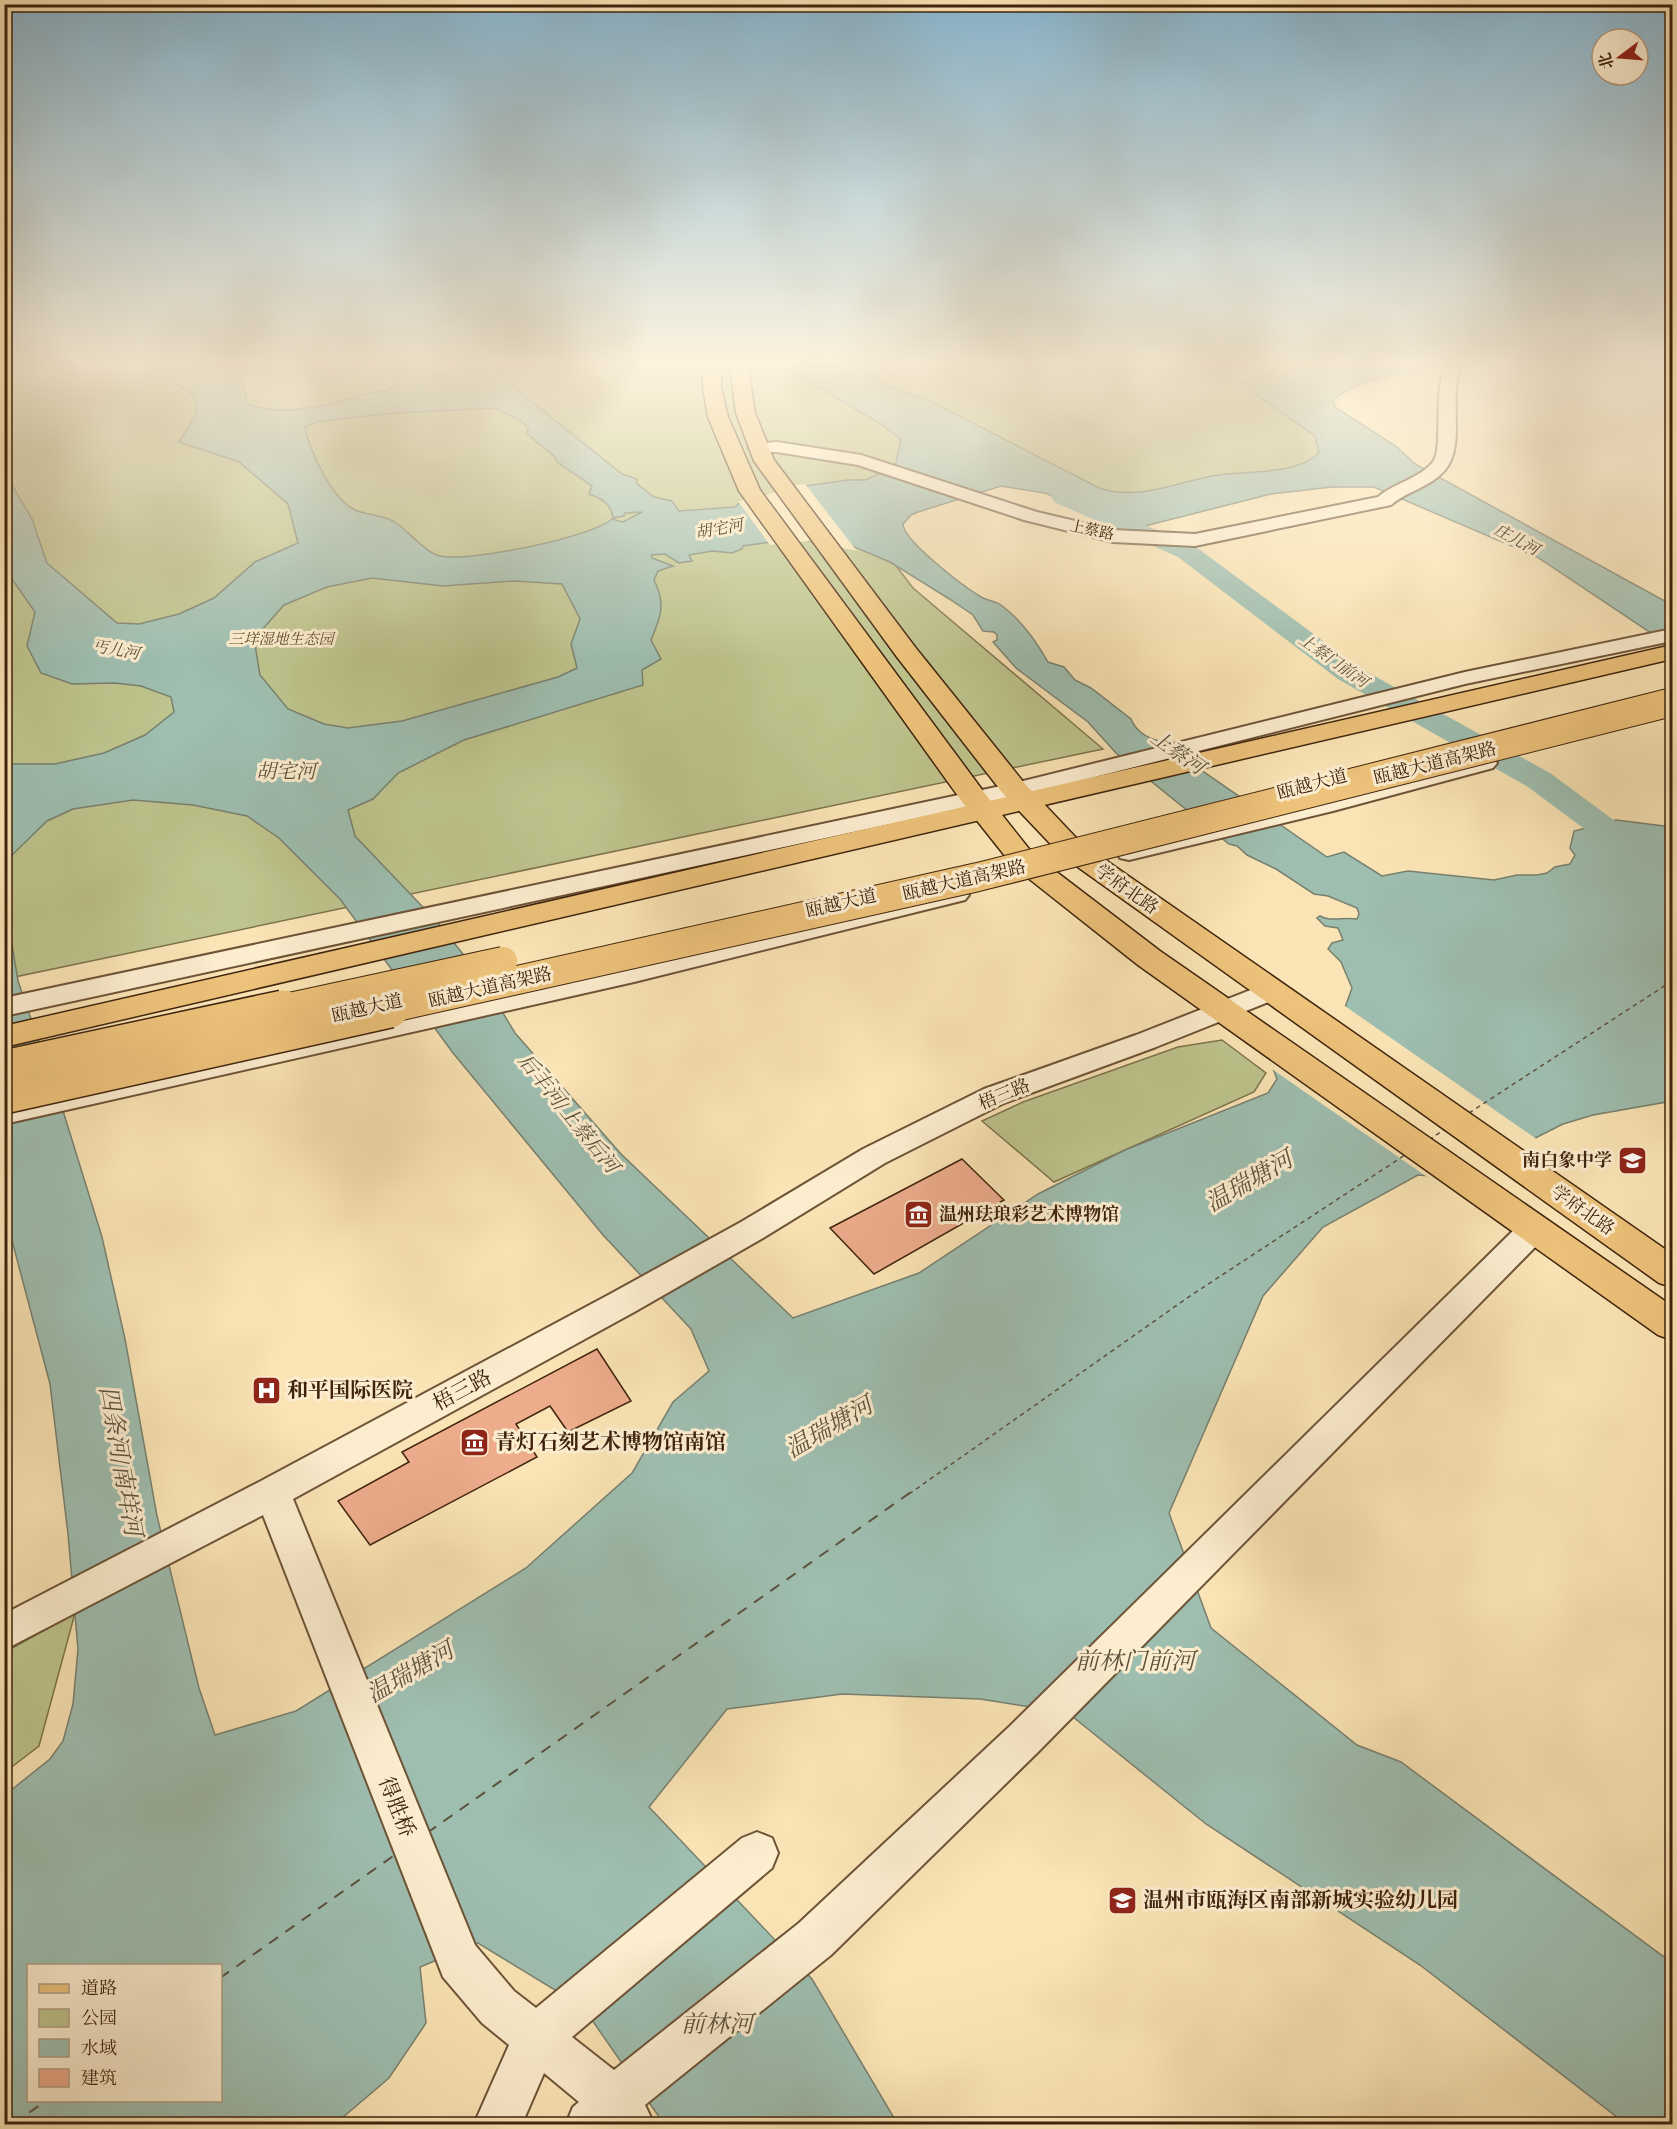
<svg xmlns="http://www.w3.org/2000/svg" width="1677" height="2129" font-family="Alegreya,'Noto Serif SC',serif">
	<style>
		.green { fill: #bec48d; stroke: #7e744d; stroke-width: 1.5 }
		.water { fill: #9ebeb0; stroke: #78806f; stroke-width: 1.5; fill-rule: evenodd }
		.pier { fill: #fae4b5 }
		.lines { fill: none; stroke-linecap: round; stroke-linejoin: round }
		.river { fill: #9ebeb0; fill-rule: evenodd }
		.ferry-far1 { stroke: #5c523e; stroke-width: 1.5; stroke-dasharray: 4.5 4; stroke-linecap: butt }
		.ferry { stroke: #5c523e; stroke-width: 2; stroke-dasharray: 11 9; stroke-linecap: butt }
		.building { fill: #edac8c; stroke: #3f230d; stroke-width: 1.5 }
		.minor-casing { stroke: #6e5337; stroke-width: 4 }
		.major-casing { stroke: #3f230d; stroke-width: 3 }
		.highway-casing { stroke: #3f230d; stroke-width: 3 }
		.minor { fill: #fcedcf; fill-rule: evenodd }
		.major { fill: #edc27a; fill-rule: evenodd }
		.highway { fill: #edc27a; fill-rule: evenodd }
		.highway-bridge-far1-casing { stroke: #3f230d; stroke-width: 30; stroke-linecap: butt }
		.highway-bridge-casing { stroke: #3f230d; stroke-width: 40; stroke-linecap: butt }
		.highway-bridge-far1 { stroke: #edc27a; stroke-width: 28 }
		.highway-bridge { stroke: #edc27a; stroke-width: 37 }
		.labels { text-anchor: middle; stroke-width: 6; stroke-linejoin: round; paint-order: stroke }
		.far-street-label { font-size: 15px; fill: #3f230d; stroke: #fcedcf }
		.far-park-label { font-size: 15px; font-style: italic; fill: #5f4b2d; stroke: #fcedcf }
		.far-water-label { font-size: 16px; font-style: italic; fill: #5c523e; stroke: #fcedcf }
		.street-label { font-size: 18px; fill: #3f230d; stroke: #fcedcf }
		.poi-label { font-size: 18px; font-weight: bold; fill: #3f230d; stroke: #fcedcf; text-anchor: end }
		.water-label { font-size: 20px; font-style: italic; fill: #5c523e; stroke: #fcedcf }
		.near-poi-label { font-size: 21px; font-weight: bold; fill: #3f230d; stroke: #fcedcf; text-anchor: start }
		.near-street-label { font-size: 21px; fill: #3f230d; stroke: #fcedcf }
		.near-water-label { font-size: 24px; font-style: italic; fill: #5c523e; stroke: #fcedcf }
	</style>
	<rect width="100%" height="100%" fill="#fae4b5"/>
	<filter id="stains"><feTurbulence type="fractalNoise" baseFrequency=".00333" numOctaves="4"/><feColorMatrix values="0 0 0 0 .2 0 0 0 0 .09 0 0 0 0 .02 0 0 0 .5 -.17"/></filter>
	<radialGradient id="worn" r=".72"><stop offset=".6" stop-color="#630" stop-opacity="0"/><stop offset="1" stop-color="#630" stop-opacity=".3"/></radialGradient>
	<g class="green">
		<polygon points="5,362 1389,362 1303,398 1389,457 1140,516 1031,472 852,508 913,588 1103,749 5,979"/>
		<polygon points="1222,1040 1266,1073 1254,1092 1054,1182 982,1121 1023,1102 1178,1047"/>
		<polygon points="75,1613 39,1746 5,1772 5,1652"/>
	</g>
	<path class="water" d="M164 362H268L243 371 240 376 248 404C277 416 317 408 346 400 354 398 361 394 369 393 381 391 389 393 398 382L376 362C388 362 406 359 418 362 435 366 434 382 461 377L463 373 443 362H490L531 401 622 474 637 479V484L654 497 672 501 679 511 735 507 738 504 766 499 791 488 848 480H865L895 467 901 439 881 424 775 362H836L873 373 879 383 934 403 1099 488C1138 501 1174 483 1212 476 1243 470 1296 476 1319 453L1315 436 1241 384 1278 371 1268 362H1439L1437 366C1401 373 1362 377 1333 400L1335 407 1397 447 1415 464 1672 605V647L1537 557 1374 487H1332L1271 494 1137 528 1045 493 1001 486 918 512 911 515 903 524C903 541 967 589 983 598 989 601 995 601 1001 605 1020 619 1036 641 1048 662L1064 667 1075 680 1091 688 1131 719C1136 731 1147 738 1159 741L1327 857 1344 852 1382 876 1408 871 1494 880 1517 875H1537L1547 873 1555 867 1570 864 1575 855 1570 848 1574 831 1616 820 1672 827V1101L1593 1115 1563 1124 1466 1173 1445 1177 1418 1175 1323 1227 1263 1296 1169 1513 1211 1628 1357 1745 1401 1762 1672 1963V2124H1626L1420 1965 1206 1824 1068 1713 980 1699 842 1694 727 1709 649 1807 812 1979 894 2118 900 2124H664L583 2007 478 1943 420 1967 426 2023 389 2078 335 2124H5V1795L50 1759 63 1741 73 1704 78 1649 68 1534 50 1384 5 1214V902L18 981 64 1114 102 1237 125 1339 157 1516 199 1688 215 1735 296 1711 526 1568 632 1473 673 1402 709 1371 691 1329 603 1235 453 1053 340 899 279 838 247 816 193 805 133 800 73 809 47 821 12 855 5 896V764H55L104 753 145 735 174 712 171 697 141 686 115 683 72 684 41 673 27 646 35 612 5 569V465L13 487 32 519 47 563 117 623 139 624 179 614 214 598 255 562 298 543 288 504 239 462 179 442 196 414 195 397 164 375ZM495 408 524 423 529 429 526 433 555 457 557 462 592 486 589 494C602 499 611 503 613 518L624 516 625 513 642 512 623 522 612 519C590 538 469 562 440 556 426 553 408 531 396 523 384 514 365 516 353 509 330 496 310 451 305 427L316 422 395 413ZM792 539 852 546 890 562 951 600 973 615 983 631 994 632 997 635V640L993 642 1016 668 1088 722 1116 753 1229 844 1237 846 1247 855 1276 869 1314 894 1328 896 1357 908 1359 914 1357 919C1344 917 1330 922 1320 916L1317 918 1325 926 1338 928 1343 940 1332 943 1328 949 1341 962 1352 988 1344 1010 1272 1066 1277 1079 1268 1093 1125 1150 1038 1194 919 1273 793 1318 621 1154 515 1033 482 978 439 924 355 836 348 810 373 799 398 773 464 740 643 685 642 670 661 659 651 640C661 616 666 604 654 580L658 571 673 566 652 558 651 555 665 554 679 563 692 561 689 555 712 551 732 553 742 549 743 546ZM372 578 443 586 515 581 562 584 580 619 571 644 577 668 558 677 402 721 348 728 324 724 288 709 260 675 254 639 284 605 327 587ZM28 1966H220V2100H28Z"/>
	<g class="pier">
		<polygon points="805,484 857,551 810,541 770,545 738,501 765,496 787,486"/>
		<polygon points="1342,1004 1538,1140 1467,1176 1445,1180 1430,1179 1269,1067 1263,1057 1270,1045 1341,1007"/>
	</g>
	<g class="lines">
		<polygon class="river" points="1063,490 1196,547 1358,667 1550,773 1672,863 1672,888 1660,885 1528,787 1338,679 1178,557 1054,502 1051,497 1054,492"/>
		<g class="ferry-far1">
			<polyline points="1469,1113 1672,981"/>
			<polyline points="1429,1140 1445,1129"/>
			<polyline points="909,1494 1190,1296 1405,1155"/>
		</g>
		<g class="ferry">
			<polyline points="427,1833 911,1492"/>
			<polyline points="220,1978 396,1854"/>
			<polyline points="13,2124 47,2100"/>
		</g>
	</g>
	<g class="building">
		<polygon points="962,1159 1004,1200 874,1274 830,1228"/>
		<polygon points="597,1349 631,1401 568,1432 550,1406 516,1424 537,1457 370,1545 338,1501 409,1462 402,1452"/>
	</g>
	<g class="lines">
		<defs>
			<g id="minor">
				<path d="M1447 362H1463C1446 395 1467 444 1445 470 1431 487 1407 491 1391 505L1195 546 1113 542 1024 520 858 465 777 452H752L749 448 752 444 777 442 861 455 1037 512 1113 530 1195 534 1378 497C1394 483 1419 479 1433 462 1444 448 1432 389 1447 362Z"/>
				<polygon points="1672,629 1672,641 1465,684 1015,797 4,1016 4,998 1015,783 1465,672"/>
				<polygon points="1485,756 1493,758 1497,763 1493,768 1333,811 1129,860 1120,858 1117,853 1120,848 1320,800"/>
				<polygon points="956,887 965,890 969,895 965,900 634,982 4,1124 4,1104 634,966"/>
				<polygon points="1271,982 1281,985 1285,991 1281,997 1156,1047 1004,1103 885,1163 763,1238 636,1311 293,1499 475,1945 514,1991 536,2008 742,1838 757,1832 772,1838 778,1853 772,1868 572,2037 614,2070 799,1923 1010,1726 1524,1220 1535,1217 1546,1220 1551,1228 1546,1236 1038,1752 831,1955 645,2105 654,2124 566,2124 573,2107 579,2102 544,2073 522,2124 474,2124 509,2045 482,2023 443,1977 263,1515 4,1650 4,1614 259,1482 612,1293 741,1222 863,1149 984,1089 1136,1035"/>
			</g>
			<g id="major">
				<polygon points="703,362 721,362 721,387 728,417 760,490 983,791 1033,854 1160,951 1672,1306 1672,1340 1658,1335 1138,965 1013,866 963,803 739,491 708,417 703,387"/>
				<polygon points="729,362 747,362 755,413 774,460 915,647 1025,784 1081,843 1672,1254 1672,1287 1659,1283 1061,855 1005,796 897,657 754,461 736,413"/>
			</g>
			<polygon id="highway" points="1672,645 1672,659 4,1047 4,1026"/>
		</defs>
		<use href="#minor" class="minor-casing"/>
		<use href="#major" class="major-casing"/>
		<use href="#highway" class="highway-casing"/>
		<use href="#minor" class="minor"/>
		<use href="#major" class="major"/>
		<use href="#highway" class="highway"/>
		<defs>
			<g id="highway-bridge-far1">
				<polyline points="276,1010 503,961"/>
				<polyline points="383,1010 978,877 1672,702"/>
			</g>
			<g id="highway-bridge">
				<polyline points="4,1069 283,1009"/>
				<polyline points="4,1095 390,1009"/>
			</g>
		</defs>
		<use href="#highway-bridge-far1" class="highway-bridge-far1-casing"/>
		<use href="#highway-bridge" class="highway-bridge-casing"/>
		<use href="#highway-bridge-far1" class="highway-bridge-far1"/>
		<use href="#highway-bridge" class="highway-bridge"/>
	</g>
	<linearGradient id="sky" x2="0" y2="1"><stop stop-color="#8ab8d2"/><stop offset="0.55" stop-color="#fdf3de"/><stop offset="1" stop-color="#fdf3de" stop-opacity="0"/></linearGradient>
	<rect width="1677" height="660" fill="url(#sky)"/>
	<defs>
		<symbol id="school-square" viewBox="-11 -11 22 22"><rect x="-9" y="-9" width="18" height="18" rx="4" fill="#8f2418" stroke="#fcedcf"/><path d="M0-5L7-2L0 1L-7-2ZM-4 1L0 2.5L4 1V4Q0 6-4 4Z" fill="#fff"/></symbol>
		<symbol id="museum-square" viewBox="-11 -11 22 22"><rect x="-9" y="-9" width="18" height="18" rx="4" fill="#8f2418" stroke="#fcedcf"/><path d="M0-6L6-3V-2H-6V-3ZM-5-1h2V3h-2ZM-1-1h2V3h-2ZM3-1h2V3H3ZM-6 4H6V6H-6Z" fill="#fff"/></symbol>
		<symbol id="hospital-square" viewBox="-11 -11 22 22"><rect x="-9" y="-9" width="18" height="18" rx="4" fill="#8f2418" stroke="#fcedcf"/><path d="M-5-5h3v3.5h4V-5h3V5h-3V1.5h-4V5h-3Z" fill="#fff"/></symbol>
	</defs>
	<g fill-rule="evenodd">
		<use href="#school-square" x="1616" y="1144" width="33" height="33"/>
		<use href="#museum-square" x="902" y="1198" width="33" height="33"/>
		<use href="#hospital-square" x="250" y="1374" width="33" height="33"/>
		<use href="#museum-square" x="458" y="1426" width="33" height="33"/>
		<use href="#school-square" x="1106" y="1884" width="33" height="33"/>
	</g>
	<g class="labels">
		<g class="far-street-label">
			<text transform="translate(1092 530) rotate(12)" y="5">上蔡路</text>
		</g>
		<g class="far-park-label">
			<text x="281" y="644">三垟湿地生态园</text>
		</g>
		<g class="far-water-label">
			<text transform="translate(719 528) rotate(-10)" y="6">胡宅河</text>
			<text transform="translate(1517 539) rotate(28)" y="6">庄儿河</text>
			<text transform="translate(116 649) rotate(10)" y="6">丐儿河</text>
			<text transform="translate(1334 660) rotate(35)" y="6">上蔡门前河</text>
		</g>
		<g class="street-label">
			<text transform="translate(1435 763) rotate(-14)" y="6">瓯越大道高架路</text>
			<text transform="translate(1312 784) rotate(-15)" y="6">瓯越大道</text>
			<text transform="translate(964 880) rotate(-13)" y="6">瓯越大道高架路</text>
			<text transform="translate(1127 889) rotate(35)" y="6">学府北路</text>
			<text transform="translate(841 903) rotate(-13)" y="6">瓯越大道</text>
			<text transform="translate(490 987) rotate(-13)" y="6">瓯越大道高架路</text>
			<text transform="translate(367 1008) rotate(-13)" y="6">瓯越大道</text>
			<text transform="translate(1004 1094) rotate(-22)" y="6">梧三路</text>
			<text transform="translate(1583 1210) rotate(35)" y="6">学府北路</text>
		</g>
		<g class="poi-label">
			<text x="1612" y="1166">南白象中学</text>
			<text x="939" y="1220" text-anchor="start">温州珐琅彩艺术博物馆</text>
		</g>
		<g class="water-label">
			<text transform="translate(1178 752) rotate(35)" y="7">上蔡河</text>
			<text x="286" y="778">胡宅河</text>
			<text transform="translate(569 1113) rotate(51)" y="7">后丰河/上蔡后河</text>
		</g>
		<g class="near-poi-label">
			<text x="287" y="1397">和平国际医院</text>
			<text x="495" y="1449">青灯石刻艺术博物馆南馆</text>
			<text x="1143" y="1907">温州市瓯海区南部新城实验幼儿园</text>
		</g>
		<g class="near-street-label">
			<text transform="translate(462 1390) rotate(-28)" y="7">梧三路</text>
			<text transform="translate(397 1807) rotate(68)" y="7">得胜桥</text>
		</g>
		<g class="near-water-label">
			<text transform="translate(1249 1181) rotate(-30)" y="8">温瑞塘河</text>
			<text transform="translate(829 1427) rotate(-30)" y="8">温瑞塘河</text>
			<text transform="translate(121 1461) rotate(80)" y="8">四条河/南垟河</text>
			<text x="1135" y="1669">前林门前河</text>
			<text transform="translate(410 1672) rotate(-30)" y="8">温瑞塘河</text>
			<text x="717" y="2032">前林河</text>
		</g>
	</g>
	<rect width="1677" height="2129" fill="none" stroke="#fae4b5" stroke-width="24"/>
	<rect x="6" y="6" width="1665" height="2117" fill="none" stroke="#3f230d" stroke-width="3"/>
	<rect x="12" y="12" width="1653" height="2105" fill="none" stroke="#3f230d" stroke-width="1.5"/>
	<rect x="27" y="1964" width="195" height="138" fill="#fcedcf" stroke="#b09c81" stroke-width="1.5"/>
	<rect x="39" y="1984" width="30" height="9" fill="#edc27a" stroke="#b09c81" stroke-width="1.5"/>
	<text x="81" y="1994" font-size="18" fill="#3f230d">道路</text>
	<rect x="39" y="2009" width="30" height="18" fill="#bec48d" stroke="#b09c81" stroke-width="1.5"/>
	<text x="81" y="2024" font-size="18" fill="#3f230d">公园</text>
	<rect x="39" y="2039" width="30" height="18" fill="#9ebeb0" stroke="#b09c81" stroke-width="1.5"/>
	<text x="81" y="2054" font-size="18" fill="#3f230d">水域</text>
	<rect x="39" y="2069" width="30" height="18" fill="#edac8c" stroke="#b09c81" stroke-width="1.5"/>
	<text x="81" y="2084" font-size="18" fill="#3f230d">建筑</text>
	<g transform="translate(1620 57) rotate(254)"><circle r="28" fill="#fcedcf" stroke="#b09c81" stroke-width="1.5"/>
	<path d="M0-4.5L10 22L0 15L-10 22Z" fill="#8f2418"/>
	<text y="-9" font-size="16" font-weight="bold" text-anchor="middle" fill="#3f230d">北</text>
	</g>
	<rect width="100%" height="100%" filter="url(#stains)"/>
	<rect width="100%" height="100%" fill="url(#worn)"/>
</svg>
